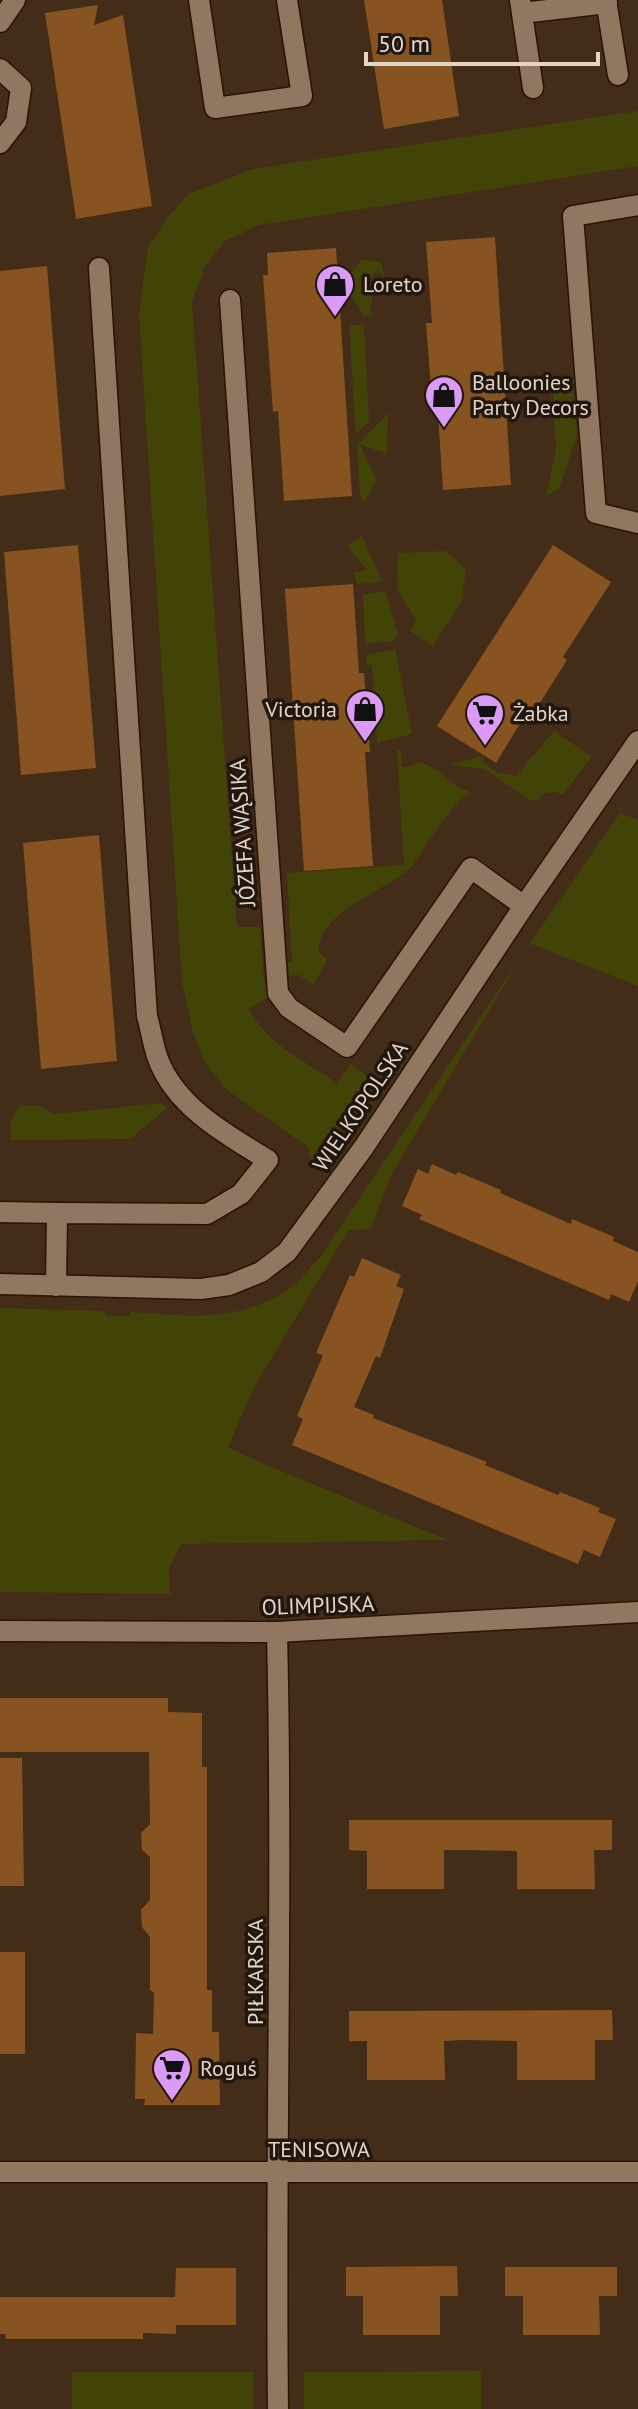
<svg xmlns="http://www.w3.org/2000/svg" width="638" height="2409" font-family="'PT Sans',sans-serif">
	<style>
		.green { fill: #424407 }
		.building { fill: #865321 }
		.lines { fill: none; stroke-linecap: round; stroke-linejoin: round }
		.minor-casing { stroke: #281401; stroke-width: 23 }
		.minor { stroke: #917660; stroke-width: 20 }
		.labels { text-anchor: middle; stroke-width: 7; stroke-linejoin: round; paint-order: stroke }
		.poi-label { font-size: 22px; fill: #e3d4c8; stroke: #21170e; text-anchor: start }
		.street-label { font-size: 22px; fill: #e3d4c8; stroke: #21170e }
	</style>
	<rect width="100%" height="100%" fill="#432c18"/>
	<g class="green">
		<path d="M638 111V166L259 225 225 241 205 266 192 302 237 927H260L264 979 269 997 249 1009C266 1044 306 1062 337 1083L351 1064 369 1078 356 1101H363L351 1120H346L328 1144 329 1151 314 1171 308 1147 227 1090 204 1061 193 1032 182 983 139 313 148 248 166 220 188 194 253 169Z"/>
		<path d="M362 259 381 263 384 277 378 270 361 289 362 291 369 283 374 288 370 310 372 315 364 316C349 288 339 286 362 259Z"/>
		<polygon points="349,325 364,325 369,421 356,434"/>
		<polygon points="572,375 577,434 559,489 546,496 556,450 553,395"/>
		<polygon points="388,413 387,453 360,445 376,479 365,502 360,496 357,446"/>
		<polygon points="362,536 382,582 357,584 354,573 367,570 347,546"/>
		<path d="M445 551 465 568C467 579 461 586 464 597L433 646 410 631 416 620 397 589 398 553Z"/>
		<polygon points="385,591 398,633 394,641 365,644 363,595"/>
		<polygon points="395,649 412,734 377,743 372,665 367,665 366,655"/>
		<polygon points="554,731 592,757 563,794 553,792 542,794 538,801 529,800 485,769 450,765 481,756 484,758 483,762 496,772 516,776"/>
		<path d="M401 749 402 767 412 766 417 762C445 767 445 785 470 792 451 807 439 825 426 845 421 853 415 864 408 870 381 893 321 911 318 951L327 960 315 982 312 984 299 975 289 976 288 962 292 961 287 873 404 865 397 750Z"/>
		<path d="M620 813 638 820V986L529 943 391 1175 371 1228 348 1231 254 1387 228 1447 248 1457 447 1540 181 1544 169 1568 170 1594 0 1592V1308L103 1311 107 1316H128L131 1312C188 1316 233 1323 285 1292 298 1284 310 1267 321 1256L530 943Z"/>
		<polygon points="161,1103 167,1108 130,1139 11,1140 10,1121 20,1106 40,1106 55,1114"/>
		<polygon points="481,2371 481,2409 304,2409 304,2372"/>
		<rect x="72" y="2372" width="181" height="37"/>
	</g>
	<g class="building">
		<polygon points="364,0 442,0 459,116 384,129"/>
		<polygon points="98,5 94,25 123,15 152,206 76,219 45,13"/>
		<polygon points="495,237 511,485 443,490 437,400 432,401 426,323 432,323 426,242"/>
		<polygon points="336,248 352,496 284,501 278,411 273,412 263,275 268,275 267,253"/>
		<polygon points="47,266 65,489 0,496 0,271"/>
		<polygon points="78,545 96,768 21,775 4,552"/>
		<polygon points="553,545 611,582 563,657 567,660 526,725 521,722 496,763 437,726"/>
		<polygon points="353,584 359,673 364,673 370,752 365,752 373,866 304,871 285,589"/>
		<polygon points="99,835 117,1061 41,1069 23,843"/>
		<polygon points="432,1164 456,1175 458,1172 501,1190 500,1193 571,1224 572,1219 614,1237 613,1241 638,1252 638,1281 629,1302 611,1294 609,1300 419,1219 422,1215 402,1206 418,1169 428,1174"/>
		<polygon points="362,1258 401,1275 396,1286 404,1289 380,1358 376,1356 354,1407 374,1415 373,1418 487,1462 485,1465 558,1495 560,1492 600,1508 598,1512 616,1519 600,1557 584,1550 578,1564 292,1445 303,1419 297,1416 323,1355 316,1353 350,1275 354,1277"/>
		<polygon points="0,1698 168,1698 168,1712 202,1713 202,1767 207,1767 207,1990 212,1990 212,2032 219,2032 220,2105 144,2105 145,2099 135,2099 136,2033 153,2034 154,1993 150,1990 150,1937 142,1927 141,1910 150,1900 150,1857 142,1850 141,1833 150,1824 149,1752 0,1752"/>
		<polygon points="0,1758 22,1758 24,1886 0,1886"/>
		<polygon points="349,1820 612,1820 612,1850 594,1850 595,1889 517,1889 517,1851 462,1850 444,1850 444,1889 367,1889 367,1851 349,1850"/>
		<rect x="0" y="1952" width="25" height="102"/>
		<polygon points="612,2010 613,2040 595,2040 595,2080 517,2080 517,2041 462,2040 444,2041 445,2080 367,2080 367,2041 349,2041 349,2011"/>
		<polygon points="457,2266 458,2296 440,2296 440,2335 363,2335 363,2296 346,2296 346,2267"/>
		<polygon points="505,2267 617,2267 617,2296 599,2296 600,2335 523,2335 523,2296 505,2296"/>
		<polygon points="176,2268 236,2268 236,2325 176,2325 176,2334 143,2333 143,2339 6,2339 5,2334 0,2334 0,2297 175,2297"/>
	</g>
	<g class="lines">
		<defs>
			<g id="minor">
				<polyline points="199,0 215,108 302,96 287,0"/>
				<polyline points="520,0 533,88"/>
				<polyline points="606,0 618,75"/>
				<polyline points="522,13 607,3"/>
				<polyline points="0,22 15,0"/>
				<polyline points="0,69 21,88 16,122 0,143"/>
				<polyline points="638,205 573,216 596,513 638,523"/>
				<polyline points="230,300 278,993 289,1008 347,1047 471,868 524,906"/>
				<polyline points="0,1212 57,1213"/>
				<polyline points="0,1284 201,1289 229,1285 261,1272 287,1252 364,1147 524,906 638,741"/>
				<path d="M56 1286 57 1213 207 1214 241 1194 268 1160C227 1135 176 1107 158 1059 153 1045 151 1030 147 1016L99 268"/>
				<polyline points="0,1631 277,1632 638,1612"/>
				<path d="M277 1632C283 1891 275 2150 278 2409"/>
				<polyline points="0,2172 638,2172"/>
			</g>
		</defs>
		<use href="#minor" class="minor-casing"/>
		<use href="#minor" class="minor"/>
	</g>
	<defs>
		<symbol id="shop-pin" viewBox="-11 -11 22 30"><path d="M0 17L-7.5 6A9.5 9.5 0 1 1 7.5 6Z" fill="#da9af6" stroke="#21170e"/><path d="M-5-2.5h2.3a2.7 3.5 0 0 1 5.4 0H5L5.5 6h-11ZM-1.5-2.5h3a1.5 2.3 0 0 0-3 0Z" fill="#111"/></symbol>
		<symbol id="supermarket-pin" viewBox="-11 -11 22 30"><path d="M0 17L-7.5 6A9.5 9.5 0 1 1 7.5 6Z" fill="#da9af6" stroke="#21170e"/><path d="M-6-5.5h2.5l.6 2H6L4.5 2H-2.5L-4.4-4H-6ZM-1.5 3.2a1.3 1.3 0 1 0 .1 0ZM3 3.2a1.3 1.3 0 1 0 .1 0Z" fill="#111"/></symbol>
	</defs>
	<g fill-rule="evenodd">
		<use href="#shop-pin" x="313" y="262" width="44" height="60"/>
		<use href="#shop-pin" x="422" y="373" width="44" height="60"/>
		<use href="#shop-pin" x="343" y="687" width="44" height="60"/>
		<use href="#supermarket-pin" x="463" y="691" width="44" height="60"/>
		<use href="#supermarket-pin" x="150" y="2046" width="44" height="60"/>
	</g>
	<g class="labels">
		<g class="poi-label">
			<text x="363" y="292">Loreto</text>
			<text x="472" y="390">Balloonies<tspan x="472" dy="25">Party Decors</tspan></text>
			<text x="337" y="717" text-anchor="end">Victoria</text>
			<text x="513" y="721">Żabka</text>
			<text x="200" y="2076">Roguś</text>
		</g>
		<g class="street-label">
			<text transform="translate(242 833) rotate(-94)" y="8">JÓZEFA WĄSIKA</text>
			<text transform="translate(360 1106) rotate(-56)" y="8">WIELKOPOLSKA</text>
			<text transform="translate(318 1605) rotate(-2)" y="8">OLIMPIJSKA</text>
			<text transform="translate(255 1972) rotate(-90)" y="8">PIŁKARSKA</text>
			<text x="319" y="2157">TENISOWA</text>
		</g>
	</g>
	<path d="M366 52v12h232v-12" fill="none" stroke="#e3d4c8" stroke-width="4"/>
	<text x="378" y="52" font-size="24" fill="#e3d4c8" stroke="#21170e" stroke-width="6" paint-order="stroke">50 m</text>
</svg>
